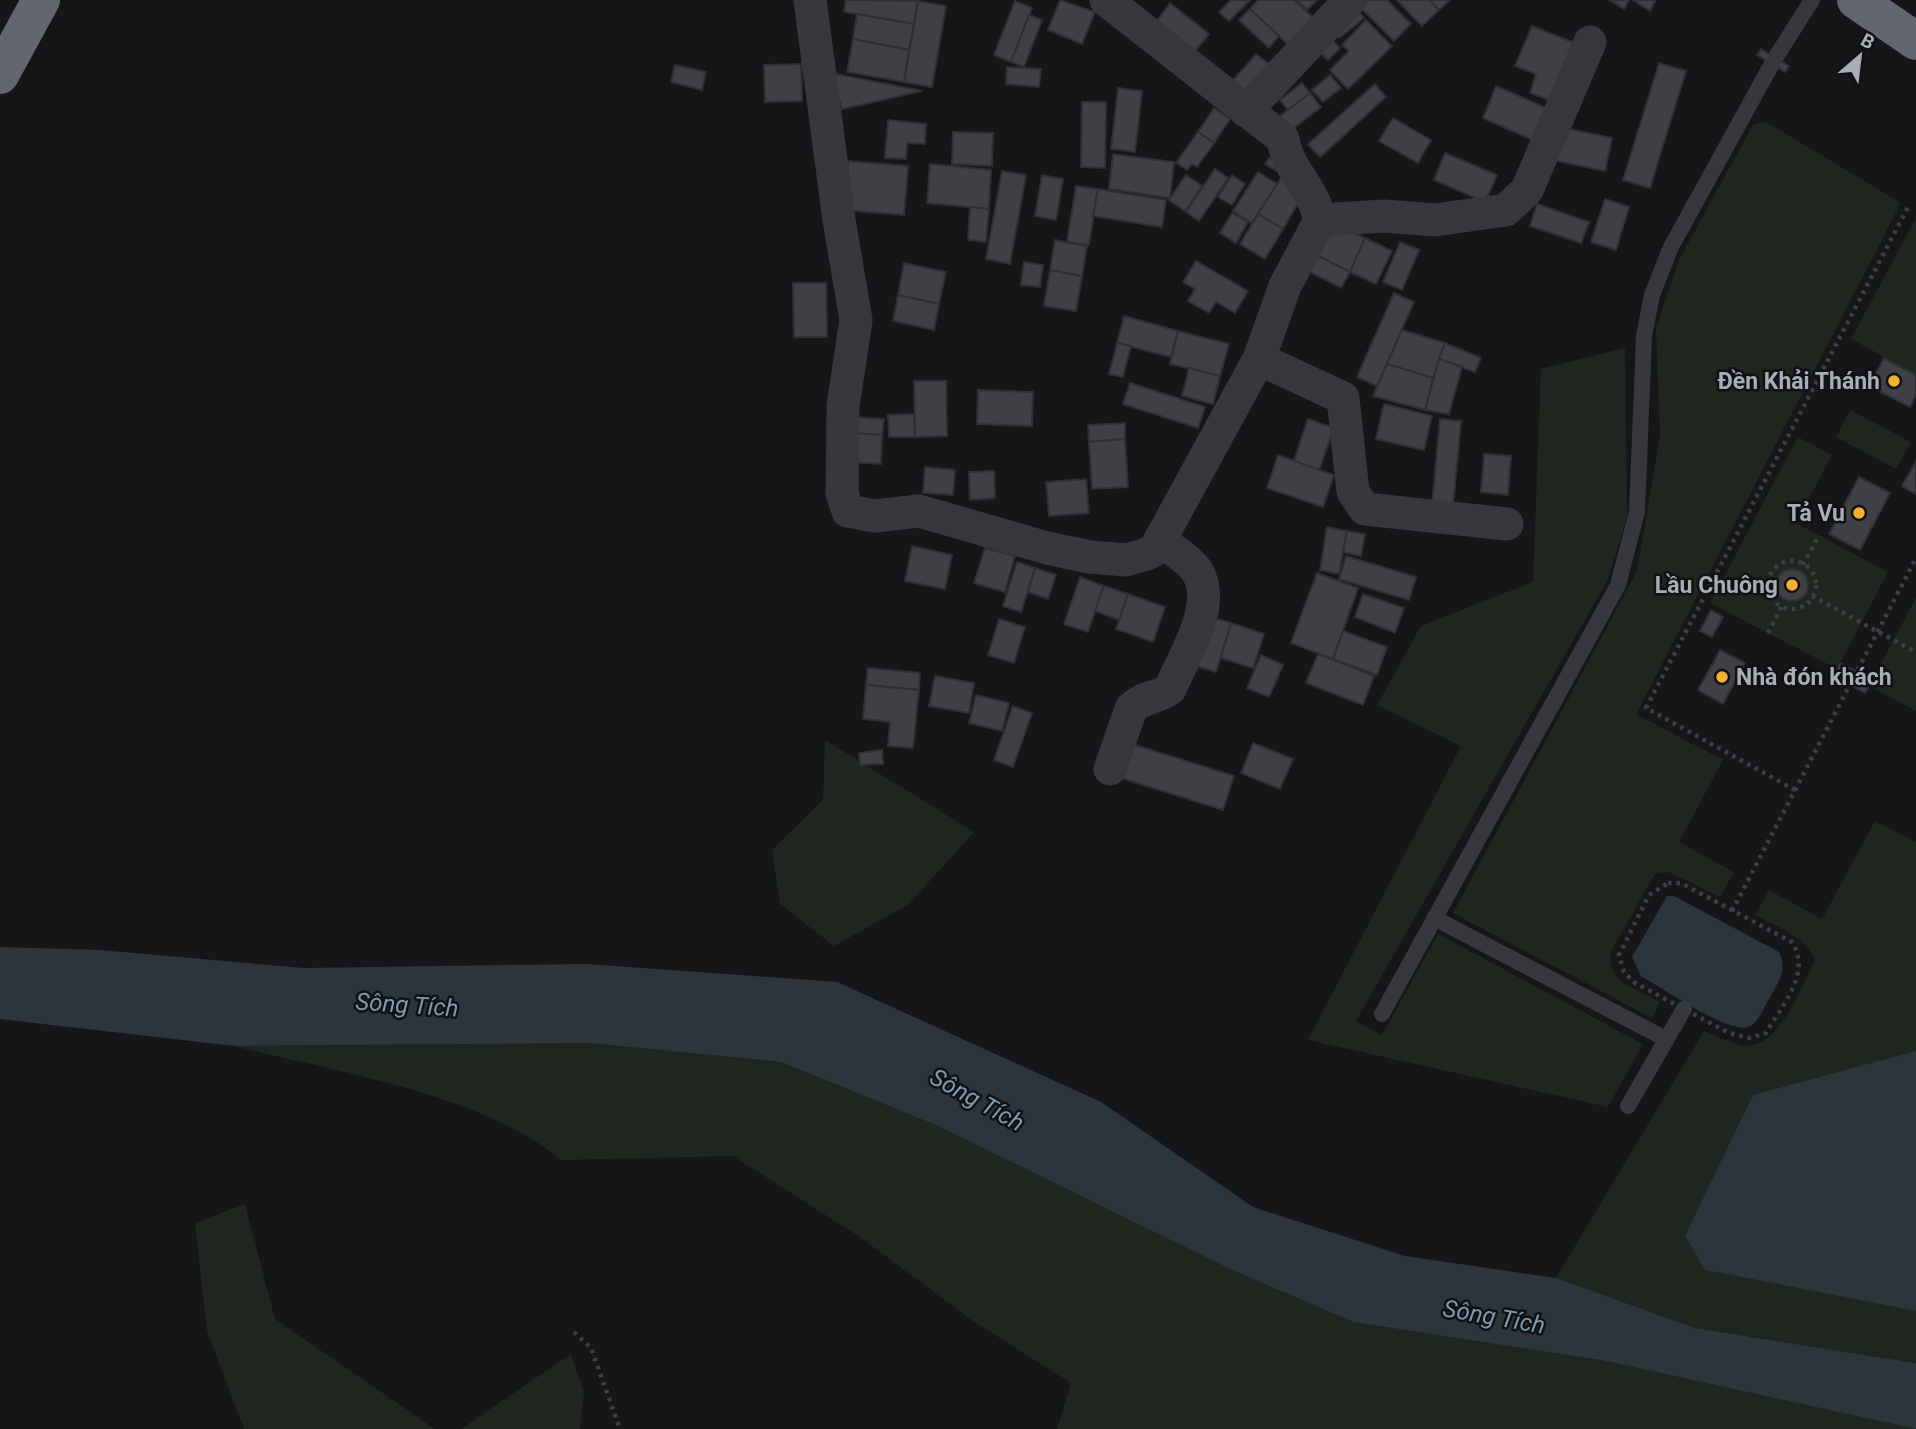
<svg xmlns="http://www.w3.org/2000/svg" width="1916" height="1429" font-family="Roboto,sans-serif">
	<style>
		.green { fill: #1e261f }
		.water { fill: #2c353c }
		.building { fill: #404145; stroke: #303034; stroke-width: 2 }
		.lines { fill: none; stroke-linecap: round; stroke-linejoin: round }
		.path { stroke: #3d3f44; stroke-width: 4.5; stroke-dasharray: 3.5 5; stroke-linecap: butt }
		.lane { stroke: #37383d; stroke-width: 16 }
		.street { stroke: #37383d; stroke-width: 33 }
		.highway { stroke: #63666e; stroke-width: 38 }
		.poi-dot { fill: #f2b134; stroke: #111113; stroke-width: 2.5 }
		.labels { text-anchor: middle; stroke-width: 5; stroke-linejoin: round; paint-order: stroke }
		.poi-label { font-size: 23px; font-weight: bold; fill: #a8adb8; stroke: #111113; text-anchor: end }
		.water-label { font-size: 24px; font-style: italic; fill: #7f9bb3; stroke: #111113 }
	</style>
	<rect width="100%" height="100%" fill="#161618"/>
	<g class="green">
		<polygon points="1766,122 1901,203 1636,714 1723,760 1679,842 1734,872 1720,897 1669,872 1655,874 1610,953 1612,970 1621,982 1660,1002 1652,1018 1453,913 1637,571 1660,435 1656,328 1679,260 1753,125"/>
		<polygon points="1916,218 1916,374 1851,339"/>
		<polygon points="1625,348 1627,518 1608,579 1356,1021 1382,1035 1438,934 1643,1044 1608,1107 1308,1040 1461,746 1377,705 1421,626 1533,582 1541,369"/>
		<polygon points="1850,410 1911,442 1896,469 1836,437"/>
		<polygon points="1798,437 1832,455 1796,523 1888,572 1837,669 1710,603"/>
		<polygon points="1916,598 1916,711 1869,686"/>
		<polygon points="825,740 974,832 909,904 834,946 780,904 772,850 823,800"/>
		<path d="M1875 821 1916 842V1051L1705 1270 1916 1311V1363L1695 1328 1556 1278 1704 1031C1716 1036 1728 1042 1741 1045 1779 1052 1800 988 1815 960 1807 937 1775 926 1755 915L1769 890 1822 919Z"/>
		<path d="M589 1043 781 1062 938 1126 1234 1271 1353 1322 1606 1361 1916 1429H1057L1071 1383 970 1319 860 1237 733 1156 562 1160C479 1093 337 1072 234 1046Z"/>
		<polygon points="245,1204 275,1319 435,1429 244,1429 207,1331 195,1223"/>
		<polygon points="571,1354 584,1393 580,1429 461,1429"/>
	</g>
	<g class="water">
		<path d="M1667 896H1674L1779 952C1788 970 1779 981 1770 997 1764 1007 1759 1023 1748 1027 1729 1034 1661 987 1641 976L1632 957Z"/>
		<polygon points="0,947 100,950 303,968 587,964 837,982 1101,1102 1253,1207 1405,1256 1556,1278 1695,1328 1916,1363 1916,1429 1606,1361 1353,1322 1234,1271 938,1126 781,1062 589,1043 234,1046 0,1019"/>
		<polygon points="1916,1051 1916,1311 1705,1270 1685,1236 1753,1095"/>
	</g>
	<g class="building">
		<polygon points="846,0 918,1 914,24 844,12"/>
		<polygon points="1060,0 1095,12 1082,44 1048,30"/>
		<polygon points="1231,0 1250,0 1229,21 1219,12"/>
		<polygon points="1258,0 1294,0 1317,21 1292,48 1250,9"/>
		<polygon points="1297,0 1317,0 1307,10"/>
		<polygon points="1363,0 1387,0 1411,24 1394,41 1358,5"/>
		<polygon points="1397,0 1430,0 1439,10 1422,26"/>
		<polygon points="1430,0 1450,0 1439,10"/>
		<polygon points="1610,0 1629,0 1624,9"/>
		<polygon points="1633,0 1656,0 1650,11"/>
		<polygon points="918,1 946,6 932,87 904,82"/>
		<polygon points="1015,1 1032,8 1011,62 994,55"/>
		<polygon points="1170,3 1209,34 1191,56 1153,26"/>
		<polygon points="1355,7 1364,18 1339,38 1331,28"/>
		<polygon points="1250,9 1279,36 1269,48 1239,20"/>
		<polygon points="857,14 914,24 909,50 853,39"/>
		<polygon points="1029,15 1042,20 1024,67 1011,62"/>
		<polygon points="1366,20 1392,46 1348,89 1330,70 1349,51 1342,45"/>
		<polygon points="1532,26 1582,46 1559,104 1530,93 1536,74 1515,66"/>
		<polygon points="853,39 909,50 904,82 847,72"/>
		<polygon points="1333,41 1340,48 1328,60 1313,45"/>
		<polygon points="1761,49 1789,66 1785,72 1757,55"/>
		<polygon points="1256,54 1273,67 1244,100 1228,86"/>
		<polygon points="1659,63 1686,71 1650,188 1623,180"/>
		<polygon points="801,64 802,101 765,102 764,65"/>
		<polygon points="675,65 706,72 702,90 671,82"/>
		<polygon points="1007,67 1041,69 1039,87 1006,84"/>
		<polygon points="831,73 922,91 842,109"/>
		<polygon points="1330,75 1341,88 1323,102 1312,90"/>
		<polygon points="1302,83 1310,93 1288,110 1280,100"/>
		<polygon points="1375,84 1386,97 1320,157 1308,144"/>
		<polygon points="1496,86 1553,111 1539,143 1483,118"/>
		<polygon points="1118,88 1142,91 1135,152 1111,149"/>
		<polygon points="1310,93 1321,107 1290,131 1279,117"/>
		<polygon points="1082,102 1106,102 1105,168 1081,167"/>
		<polygon points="1214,108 1230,119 1214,143 1198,132"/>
		<polygon points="1393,118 1431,140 1418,163 1379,141"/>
		<polygon points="888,120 926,124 925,144 907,143 906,159 885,158"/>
		<polygon points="1560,127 1612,138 1605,171 1553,160"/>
		<polygon points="953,132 993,133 992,166 952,164"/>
		<polygon points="1198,132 1214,143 1197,167 1192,164 1187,170 1176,163"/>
		<polygon points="1445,153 1497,175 1485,202 1434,180"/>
		<polygon points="1113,154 1174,162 1170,198 1109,189"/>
		<polygon points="1269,158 1285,167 1281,173 1265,164"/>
		<polygon points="848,161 908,166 904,215 844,210"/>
		<polygon points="930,164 991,170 989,209 927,203"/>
		<polygon points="1215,169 1228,178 1199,221 1186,212"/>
		<polygon points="1002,171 1026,175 1010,264 986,259"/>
		<polygon points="1258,172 1277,184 1252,223 1233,211"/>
		<polygon points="1285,172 1302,196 1283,229 1258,214"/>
		<polygon points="1042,175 1063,179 1056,220 1035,216"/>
		<polygon points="1186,175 1202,186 1185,211 1169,200"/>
		<polygon points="1232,175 1245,184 1232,205 1218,197"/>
		<polygon points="1076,186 1098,189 1089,245 1067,242"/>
		<polygon points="1098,189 1166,200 1162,227 1093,216"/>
		<polygon points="1605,199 1629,207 1616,250 1591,242"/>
		<polygon points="1537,204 1589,222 1581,243 1530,226"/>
		<polygon points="970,207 989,209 986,242 968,240"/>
		<polygon points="1232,213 1248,222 1236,243 1220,233"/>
		<polygon points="1258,214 1283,229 1265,259 1240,244"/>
		<polygon points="1333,223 1365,238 1350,272 1318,256"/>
		<polygon points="1365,238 1392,251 1376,284 1350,272"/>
		<polygon points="1055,240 1087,246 1082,276 1050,270"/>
		<polygon points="1400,242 1419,250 1402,290 1383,282"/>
		<polygon points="1318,256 1350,272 1341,288 1310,272"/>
		<polygon points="1196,261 1248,291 1235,313 1216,302 1209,313 1188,301 1195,289 1183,282"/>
		<polygon points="1024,262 1043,265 1040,287 1021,285"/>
		<polygon points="904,263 946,272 939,304 898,295"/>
		<polygon points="1050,270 1082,276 1076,311 1044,306"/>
		<polygon points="793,283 826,283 827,337 794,337"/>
		<polygon points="1394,293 1414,302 1377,386 1357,377"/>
		<polygon points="898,295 939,304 934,330 893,321"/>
		<polygon points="1124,316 1178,331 1171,357 1117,343"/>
		<polygon points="1402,330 1445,343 1433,378 1387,364"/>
		<polygon points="1178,331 1229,344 1220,376 1170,364"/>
		<polygon points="1117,343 1131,346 1123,377 1109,374"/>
		<polygon points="1445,343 1481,358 1475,372 1439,359"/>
		<polygon points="1884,358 1916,375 1916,395 1910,407 1869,386"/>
		<polygon points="1439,359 1462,367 1449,414 1425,410"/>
		<polygon points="1387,364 1433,378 1425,410 1373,396"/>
		<polygon points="1189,368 1220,376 1213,404 1182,396"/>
		<polygon points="914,381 946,381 947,436 915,437"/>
		<polygon points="1130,383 1205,407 1198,428 1123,404"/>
		<polygon points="978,390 1033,392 1032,426 977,424"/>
		<polygon points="1384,404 1432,416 1424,450 1376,439"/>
		<polygon points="914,414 915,437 889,437 888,415"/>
		<polygon points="852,417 884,419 882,435 851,433"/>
		<polygon points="1308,419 1334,428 1319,470 1294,461"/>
		<polygon points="1440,419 1461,421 1453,507 1432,505"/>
		<polygon points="1125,423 1125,439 1089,442 1088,425"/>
		<polygon points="851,433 882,435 881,464 849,462"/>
		<polygon points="1125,439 1128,487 1092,489 1089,442"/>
		<polygon points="1484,454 1511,456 1508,495 1481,492"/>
		<polygon points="1278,455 1334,475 1323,507 1267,488"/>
		<polygon points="1916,461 1916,494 1902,486"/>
		<polygon points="925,467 955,470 953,495 923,493"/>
		<polygon points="994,471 995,498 970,500 969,472"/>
		<polygon points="1859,477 1890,493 1860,550 1829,534"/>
		<polygon points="1086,479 1089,513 1049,516 1046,482"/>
		<polygon points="1327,527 1347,531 1339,574 1320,570"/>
		<polygon points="1347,531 1365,534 1361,556 1343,552"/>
		<polygon points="912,546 952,555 945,589 905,581"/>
		<polygon points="985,548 1015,556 1005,592 974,583"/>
		<polygon points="1346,556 1416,577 1409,600 1339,579"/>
		<polygon points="1017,562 1035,568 1021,612 1003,606"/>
		<polygon points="1035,568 1056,575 1048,599 1028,592"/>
		<circle cx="1792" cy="585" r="16"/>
		<polygon points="1317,573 1358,588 1333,659 1291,643"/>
		<polygon points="1080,577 1104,586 1088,632 1064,624"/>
		<polygon points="1104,586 1128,594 1119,620 1095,611"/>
		<polygon points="1128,594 1165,607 1153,642 1116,629"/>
		<polygon points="1363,594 1404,608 1395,633 1355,617"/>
		<polygon points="1711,610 1723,617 1712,637 1700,631"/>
		<polygon points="1208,616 1231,623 1216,672 1193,665"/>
		<polygon points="999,619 1025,627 1014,663 988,655"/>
		<polygon points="1231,623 1264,634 1253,668 1221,658"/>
		<polygon points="1343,631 1387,647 1377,675 1333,659"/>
		<polygon points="1720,650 1745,663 1723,704 1698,690"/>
		<polygon points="1318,654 1374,676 1363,705 1306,683"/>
		<polygon points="1261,655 1283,665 1269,697 1247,688"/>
		<polygon points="1840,663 1872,680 1865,693 1833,676"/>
		<polygon points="868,668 920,673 919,690 866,685"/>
		<polygon points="935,676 974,683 969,713 929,706"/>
		<polygon points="866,685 919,690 913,748 888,746 890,722 863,719"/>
		<polygon points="976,695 1009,703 1002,731 969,723"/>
		<polygon points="1013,706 1032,713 1013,767 994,760"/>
		<polygon points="1253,743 1293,759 1280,789 1241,773"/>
		<polygon points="1132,744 1234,776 1223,810 1121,778"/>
		<polygon points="882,750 883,764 860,765 859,753"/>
	</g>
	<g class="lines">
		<g class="path">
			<circle cx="1792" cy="585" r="24"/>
			<polyline points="1803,565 1819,535"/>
			<polyline points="1812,596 1916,652"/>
			<polyline points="1768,633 1782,606"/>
			<polyline points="1795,790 1646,708 1908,207"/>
			<path d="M1668 883H1681L1792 942C1812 973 1782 1005 1766 1033L1749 1038 1729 1033 1635 983 1624 972 1619 955 1649 895Z"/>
			<polyline points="1732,911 1916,558"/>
			<polyline points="574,1332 591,1348 620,1429"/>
		</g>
		<g class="lane">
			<polyline points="1434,918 1666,1039"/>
			<polyline points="1382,1014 1618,585 1637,512 1644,336 1652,295 1671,247 1774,60 1812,0"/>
			<polyline points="1628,1106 1684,1009"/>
		</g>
		<g class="street">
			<polyline points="810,0 839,220 856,320 843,406 842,493 848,511 875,516 919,511 1047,548 1090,557 1126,560 1147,554 1164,544 1160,540 1259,359 1285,286 1320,220 1384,216 1435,220 1506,210 1527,190 1590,42"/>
			<path d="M1106 0 1283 139C1288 172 1312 184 1320 220"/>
			<polyline points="1246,111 1350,0"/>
			<polyline points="1259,359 1343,398 1353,492 1365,509 1507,524"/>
			<path d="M1110 769 1131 709C1142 696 1157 699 1170 689 1183 657 1218 606 1197 571 1190 560 1171 549 1160 540"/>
		</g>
		<g class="highway">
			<polyline points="1856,0 1916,41"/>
			<polyline points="0,75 41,0"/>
		</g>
	</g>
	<g class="poi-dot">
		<circle cx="1894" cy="381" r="7"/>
		<circle cx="1859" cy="513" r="7"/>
		<circle cx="1792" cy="585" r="7"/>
		<circle cx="1722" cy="677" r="7"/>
	</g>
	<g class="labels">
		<g class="poi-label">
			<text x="1880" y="389">Đền Khải Thánh</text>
			<text x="1845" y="521">Tả Vu</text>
			<text x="1778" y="593">Lầu Chuông</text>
			<text x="1736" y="685" text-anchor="start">Nhà đón khách</text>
		</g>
		<g class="water-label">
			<text transform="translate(407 1005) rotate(4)" y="8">Sông Tích</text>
			<text transform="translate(977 1100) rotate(29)" y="8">Sông Tích</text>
			<text transform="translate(1494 1317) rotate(10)" y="8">Sông Tích</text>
		</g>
	</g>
	<g transform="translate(1860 56) rotate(28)" stroke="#111113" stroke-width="5" paint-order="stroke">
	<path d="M0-5L12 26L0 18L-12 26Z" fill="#a8adb8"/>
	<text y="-10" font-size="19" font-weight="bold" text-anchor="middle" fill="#a8adb8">B</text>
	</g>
</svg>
